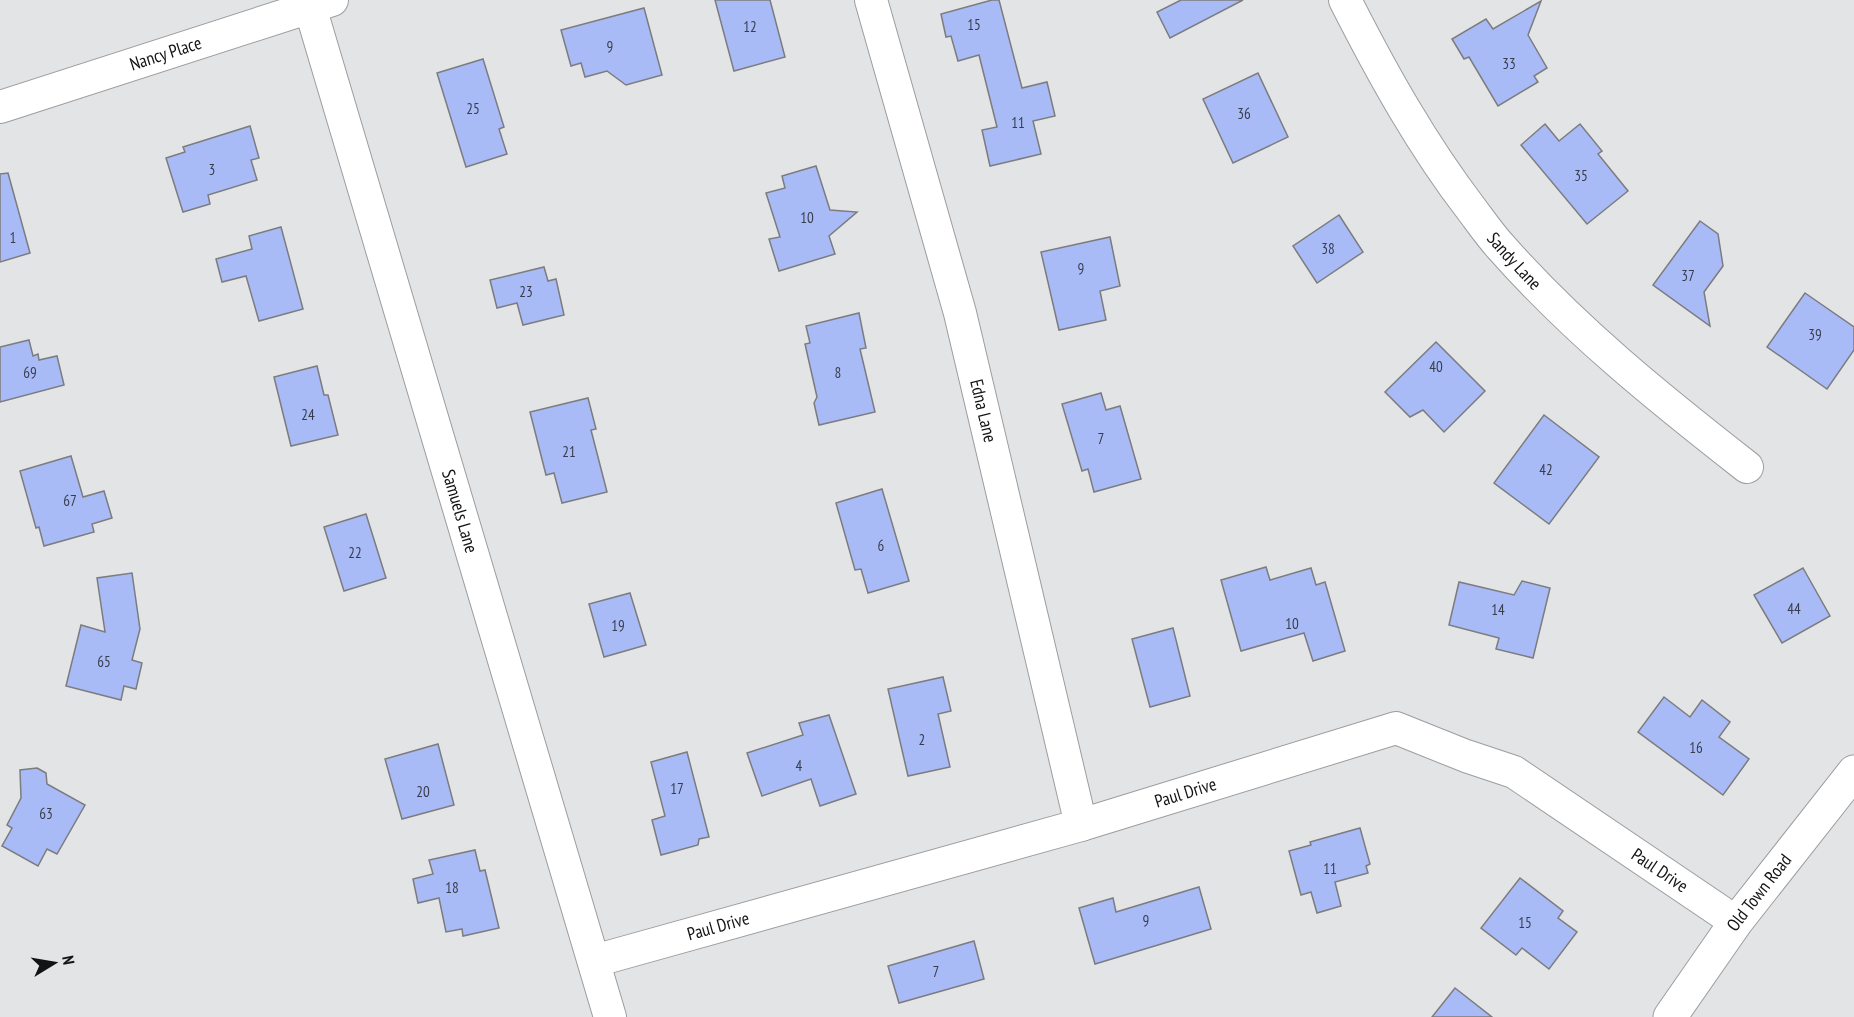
<svg xmlns="http://www.w3.org/2000/svg" width="1854" height="1017" font-family="'PT Sans Narrow',sans-serif">
	<style>
		.building { fill: #a9bbf7; stroke: #7c7c7f; stroke-width: 1.5 }
		.lines { fill: none; stroke-linecap: round; stroke-linejoin: round }
		.minor-casing { stroke: #9c9d9f; stroke-width: 34 }
		.secondary-casing { stroke: #9c9d9f; stroke-width: 35 }
		.minor { stroke: #fff; stroke-width: 32 }
		.secondary { stroke: #fff; stroke-width: 33 }
		.labels { text-anchor: middle; stroke-width: 6; stroke-linejoin: round; paint-order: stroke }
		.number-label { font-size: 15px; fill: #383d4d }
		.street-label { font-size: 18px; fill: #121314; stroke: #e3e4e6 }
	</style>
	<rect width="100%" height="100%" fill="#e3e4e6"/>
	<g class="building">
		<polygon points="715,0 770,0 785,57 734,71"/>
		<polygon points="992,0 999,0 1022,88 1047,82 1055,116 1033,121 1041,154 990,166 982,130 997,127 979,55 958,61 951,36 946,37 941,14"/>
		<polygon points="1181,0 1243,0 1170,38 1157,12"/>
		<polygon points="1541,1 1528,35 1547,68 1534,76 1538,82 1498,106 1469,57 1464,59 1452,39 1486,19 1493,29"/>
		<polygon points="644,8 662,75 626,85 607,71 585,77 581,63 571,66 561,30"/>
		<polygon points="483,59 504,127 499,129 507,154 466,167 437,73"/>
		<polygon points="1258,73 1288,137 1233,163 1203,99"/>
		<polygon points="1545,124 1559,141 1580,124 1602,151 1598,154 1628,191 1587,224 1521,145"/>
		<polygon points="250,126 259,158 251,160 257,180 208,195 210,204 183,212 166,158 185,152 183,147"/>
		<polygon points="816,166 830,210 857,212 829,236 835,254 779,271 769,239 780,237 766,193 785,188 782,176"/>
		<polygon points="8,173 30,253 0,262 0,174"/>
		<polygon points="1339,215 1363,252 1317,283 1293,246"/>
		<polygon points="1700,221 1718,234 1723,266 1704,292 1710,326 1653,285"/>
		<polygon points="281,227 303,309 259,321 246,276 222,282 216,259 252,249 249,236"/>
		<polygon points="1110,237 1120,286 1100,291 1106,320 1059,330 1041,252"/>
		<polygon points="544,267 548,281 556,279 564,315 523,325 517,303 497,308 490,280"/>
		<polygon points="1805,293 1854,327 1854,350 1827,389 1767,347"/>
		<polygon points="859,313 866,348 860,349 875,412 819,425 814,403 817,397 805,344 810,343 806,326"/>
		<polygon points="29,340 33,356 38,354 39,360 57,356 64,385 0,402 0,347"/>
		<polygon points="1436,342 1485,391 1444,432 1423,410 1410,417 1385,392"/>
		<polygon points="317,366 324,395 328,395 338,435 291,446 274,377"/>
		<polygon points="1101,393 1106,410 1120,406 1141,479 1094,492 1088,469 1082,471 1062,404"/>
		<polygon points="588,398 596,429 591,430 607,492 562,503 554,473 546,475 530,412"/>
		<polygon points="1544,415 1599,457 1549,524 1494,483"/>
		<polygon points="71,456 83,497 104,491 112,518 92,524 94,532 44,546 39,527 36,528 20,471"/>
		<polygon points="882,489 909,581 868,593 861,569 855,570 836,503"/>
		<polygon points="366,514 386,578 344,591 324,527"/>
		<polygon points="1266,567 1270,580 1311,568 1316,585 1325,582 1345,651 1313,661 1304,633 1241,651 1221,580"/>
		<polygon points="1803,568 1830,616 1782,643 1754,595"/>
		<polygon points="132,573 140,629 132,660 142,663 136,689 124,686 121,700 66,686 81,625 105,632 97,578"/>
		<polygon points="1522,581 1550,588 1533,658 1496,649 1499,638 1449,625 1459,582 1514,595"/>
		<polygon points="630,593 646,645 604,657 589,604"/>
		<polygon points="1173,628 1190,696 1150,707 1132,639"/>
		<polygon points="943,677 951,711 938,714 950,767 908,776 888,689"/>
		<polygon points="1664,697 1690,717 1702,700 1730,722 1719,737 1749,759 1723,795 1638,732"/>
		<polygon points="829,715 856,794 820,806 811,779 762,796 747,753 803,735 799,723"/>
		<polygon points="438,744 454,805 402,819 385,759"/>
		<polygon points="687,752 709,837 699,839 698,845 661,855 652,820 665,816 651,762"/>
		<polygon points="37,768 46,773 47,784 85,805 57,854 47,849 38,866 2,846 12,828 7,825 21,798 20,770"/>
		<polygon points="1360,828 1370,864 1366,866 1368,873 1335,882 1341,906 1317,913 1311,892 1301,895 1289,851 1311,845 1310,842"/>
		<polygon points="475,850 480,871 485,870 499,928 463,936 462,929 446,932 439,898 418,903 413,879 433,874 429,860"/>
		<polygon points="1520,878 1563,911 1558,918 1577,932 1549,969 1522,948 1516,955 1481,928"/>
		<polygon points="1199,887 1211,929 1095,964 1079,908 1113,898 1116,912"/>
		<polygon points="974,941 984,979 899,1003 888,966"/>
		<polygon points="1455,988 1492,1017 1432,1017"/>
	</g>
	<g class="lines">
		<defs>
			<g id="minor">
				<path id="s1" d="M871 0 960 313 1081 825"/>
				<path id="s2" d="M1345 0C1382 73 1422 145 1472 210 1481 222 1490 235 1500 246 1574 330 1660 399 1747 467"/>
				<path id="s3" d="M310 7 610 1017"/>
				<path id="s4" d="M0 107 332 0"/>
				<path id="s5" d="M594 961 1081 825 1396 728 1466 756 1514 772 1736 922"/>
			</g>
			<g id="secondary">
				<path id="s6" d="M1670 1017 1736 922 1854 772"/>
			</g>
		</defs>
		<use href="#minor" class="minor-casing"/>
		<use href="#secondary" class="secondary-casing"/>
		<use href="#minor" class="minor"/>
		<use href="#secondary" class="secondary"/>
	</g>
	<g class="labels">
		<g class="number-label">
			<text x="974" y="30">15</text>
			<text x="750" y="32">12</text>
			<text x="610" y="52">9</text>
			<text x="1509" y="69">33</text>
			<text x="473" y="114">25</text>
			<text x="1244" y="119">36</text>
			<text x="1018" y="128">11</text>
			<text x="212" y="175">3</text>
			<text x="1581" y="181">35</text>
			<text x="807" y="223">10</text>
			<text x="13" y="243">1</text>
			<text x="1328" y="254">38</text>
			<text x="1081" y="274">9</text>
			<text x="1688" y="281">37</text>
			<text x="526" y="297">23</text>
			<text x="1815" y="340">39</text>
			<text x="1436" y="372">40</text>
			<text x="30" y="378">69</text>
			<text x="838" y="378">8</text>
			<text x="308" y="420">24</text>
			<text x="1101" y="444">7</text>
			<text x="569" y="457">21</text>
			<text x="1546" y="475">42</text>
			<text x="70" y="506">67</text>
			<text x="881" y="551">6</text>
			<text x="355" y="558">22</text>
			<text x="1794" y="614">44</text>
			<text x="1498" y="615">14</text>
			<text x="1292" y="629">10</text>
			<text x="618" y="631">19</text>
			<text x="104" y="667">65</text>
			<text x="922" y="745">2</text>
			<text x="1696" y="753">16</text>
			<text x="799" y="771">4</text>
			<text x="677" y="794">17</text>
			<text x="423" y="797">20</text>
			<text x="46" y="819">63</text>
			<text x="1330" y="874">11</text>
			<text x="452" y="893">18</text>
			<text x="1146" y="926">9</text>
			<text x="1525" y="928">15</text>
			<text x="936" y="977">7</text>
		</g>
		<g class="street-label">
			<text dy="6" stroke="none"><textPath href="#s4" startOffset="174">Nancy Place</textPath></text>
			<text dy="6" stroke="none"><textPath href="#s2" startOffset="312">Sandy Lane</textPath></text>
			<text dy="6" stroke="none"><textPath href="#s1" startOffset="426">Edna Lane</textPath></text>
			<text dy="6" stroke="none"><textPath href="#s3" startOffset="526">Samuels Lane</textPath></text>
			<text dy="6" stroke="none"><textPath href="#s5" startOffset="615">Paul Drive</textPath></text>
			<text dy="6" stroke="none"><textPath href="#s5" startOffset="1137">Paul Drive</textPath></text>
			<text dy="6" stroke="none"><textPath href="#s6" startOffset="153">Old Town Road</textPath></text>
			<text dy="6" stroke="none"><textPath href="#s5" startOffset="129">Paul Drive</textPath></text>
		</g>
	</g>
	<g transform="translate(54 963) rotate(79)" stroke="#e3e4e6" stroke-width="4.5" paint-order="stroke">
	<path d="M0-4.5L10 22L0 15L-10 22Z" fill="#121314"/>
	<text y="-9" font-size="16" font-weight="bold" text-anchor="middle" fill="#121314">N</text>
	</g>
</svg>
